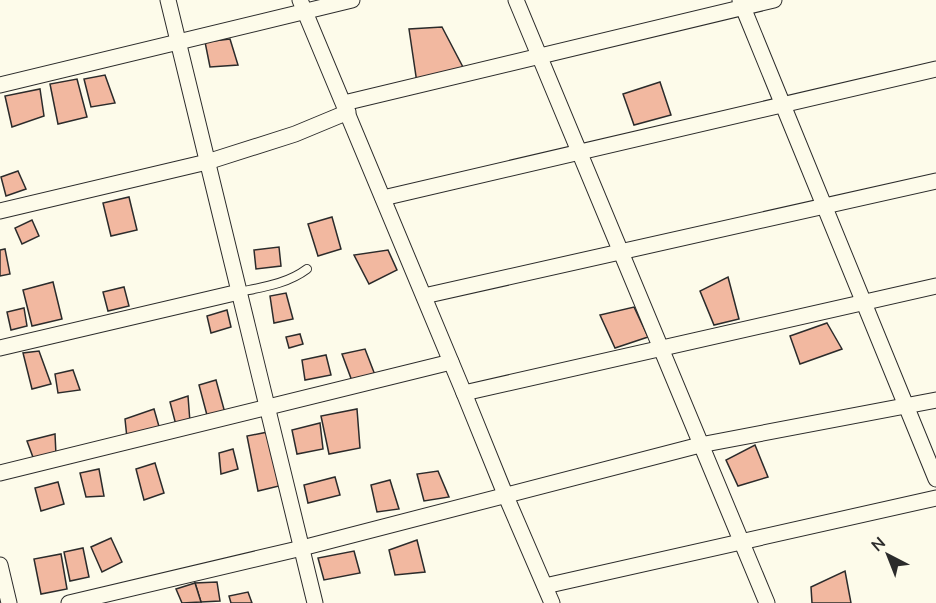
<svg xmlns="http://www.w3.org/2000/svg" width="936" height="603" font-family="Mulish,sans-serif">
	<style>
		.building { fill: #f2b8a0; stroke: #2b2b2b; stroke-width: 1.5 }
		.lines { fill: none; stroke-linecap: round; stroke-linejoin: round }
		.lane-casing { stroke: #2b2b2b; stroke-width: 10 }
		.street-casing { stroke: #2b2b2b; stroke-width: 17 }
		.lane { stroke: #fdfbea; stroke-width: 8 }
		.street { stroke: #fdfbea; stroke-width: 15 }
	</style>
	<rect width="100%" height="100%" fill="#fdfbea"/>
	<g class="building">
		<polygon points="442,27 465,71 417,83 409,29"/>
		<polygon points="230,39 238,65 210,67 205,42"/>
		<polygon points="105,75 115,103 91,107 84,79"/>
		<polygon points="77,79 87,117 58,124 50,84"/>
		<polygon points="660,82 671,115 634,125 623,94"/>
		<polygon points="40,89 44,116 12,127 5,96"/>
		<polygon points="18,171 26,189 6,196 1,177"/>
		<polygon points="129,197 137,230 111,236 103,203"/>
		<polygon points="332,217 341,249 318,256 308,224"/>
		<polygon points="32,220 39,236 22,244 15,228"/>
		<polygon points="279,247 281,266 256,269 254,250"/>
		<polygon points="5,249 10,274 0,276 0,250"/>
		<polygon points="388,250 397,270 369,284 354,255"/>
		<polygon points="728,277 739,319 714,325 700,291"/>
		<polygon points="53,282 62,319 32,326 23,290"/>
		<polygon points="124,287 129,306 108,311 103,292"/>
		<polygon points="286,293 293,319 274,323 270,296"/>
		<polygon points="634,307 648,337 615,348 600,315"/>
		<polygon points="24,308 27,326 11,330 7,312"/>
		<polygon points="227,310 231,327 211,333 207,316"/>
		<polygon points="827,323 842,349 800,364 790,336"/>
		<polygon points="300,334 303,344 289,348 286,337"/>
		<polygon points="365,349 375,375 352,381 342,354"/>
		<polygon points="39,351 51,384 32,389 23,353"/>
		<polygon points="326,355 331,375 305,380 302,360"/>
		<polygon points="73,370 80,390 58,393 55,374"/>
		<polygon points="216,380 225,413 208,419 199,385"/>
		<polygon points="188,396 190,422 177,429 170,402"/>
		<polygon points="154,409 160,430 127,438 125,419"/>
		<polygon points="357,409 360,448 329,454 321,416"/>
		<polygon points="320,423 323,449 297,454 292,430"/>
		<polygon points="268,432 279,486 258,491 247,436"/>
		<polygon points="55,434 56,455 34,460 27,441"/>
		<polygon points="755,445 768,477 738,486 726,460"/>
		<polygon points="233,449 238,469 221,474 219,453"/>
		<polygon points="155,463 164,493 144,500 136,469"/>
		<polygon points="99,469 104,496 86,497 80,473"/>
		<polygon points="438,471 449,497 424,501 417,474"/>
		<polygon points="335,477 340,495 308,503 304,485"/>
		<polygon points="390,480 399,509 377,512 371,485"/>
		<polygon points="58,482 64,504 41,511 35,488"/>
		<polygon points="111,538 122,562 102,572 91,547"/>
		<polygon points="417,540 425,572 395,575 389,550"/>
		<polygon points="83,548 89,577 70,581 64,552"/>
		<polygon points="354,551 360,573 324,580 318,558"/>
		<polygon points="61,554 67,589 41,594 34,559"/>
		<polygon points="845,571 851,603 812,603 811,587"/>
		<polygon points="217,582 220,601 201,602 195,583"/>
		<polygon points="195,583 201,602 182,603 176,589"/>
		<polygon points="248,592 252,603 231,603 229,596"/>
	</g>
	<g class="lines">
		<defs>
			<path id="lane" d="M239 292C263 287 287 284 307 269"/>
			<g id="street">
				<polyline points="168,0 315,603"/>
				<polyline points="300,0 464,393 505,494 552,603"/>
				<polyline points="516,0 767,603"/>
				<polyline points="740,0 936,479"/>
				<polyline points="0,85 352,0"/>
				<polyline points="344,103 774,0"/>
				<polyline points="383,198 936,69"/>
				<polyline points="0,211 207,162 295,134 348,112"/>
				<polyline points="424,296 936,181"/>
				<polyline points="0,348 239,292"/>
				<polyline points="464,393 936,286"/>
				<polyline points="0,473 451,362"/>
				<polyline points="0,565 9,603"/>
				<polyline points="545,586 936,498"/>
				<polyline points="69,603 302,548 700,445 936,400"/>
			</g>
		</defs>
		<use href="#lane" class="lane-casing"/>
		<use href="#street" class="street-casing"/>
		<use href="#lane" class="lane"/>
		<use href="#street" class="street"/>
	</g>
	<g transform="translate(888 555) rotate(318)" stroke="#fdfbea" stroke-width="4.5" paint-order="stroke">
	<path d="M0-4.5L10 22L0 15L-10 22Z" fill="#2b2b2b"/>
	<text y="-9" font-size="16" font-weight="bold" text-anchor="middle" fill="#2b2b2b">N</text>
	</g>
</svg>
